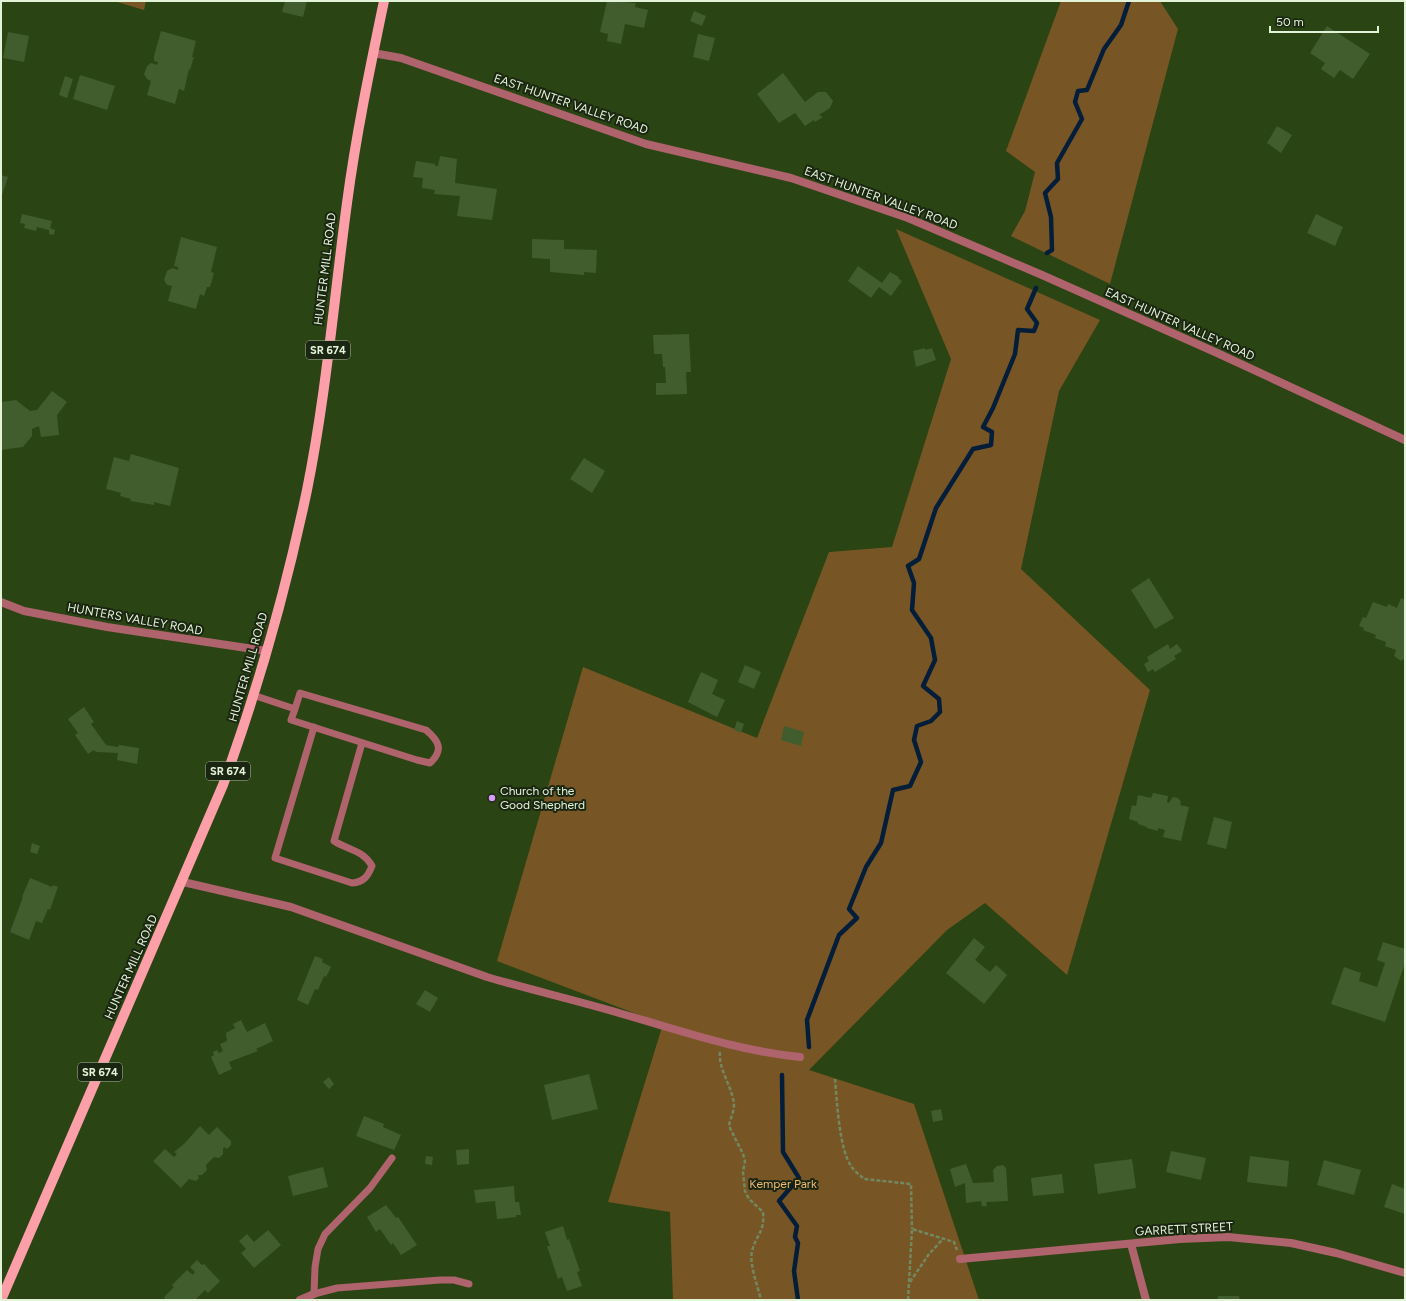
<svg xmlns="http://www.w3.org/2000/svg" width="1406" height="1301" font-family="Figtree,sans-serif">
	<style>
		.green { fill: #785525 }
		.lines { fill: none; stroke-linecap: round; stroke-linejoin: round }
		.stream { stroke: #041e3a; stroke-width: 4.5 }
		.building { fill: #425d2d }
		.path { stroke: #728860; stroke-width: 2.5; stroke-dasharray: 4 2; stroke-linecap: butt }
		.lane { stroke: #af636c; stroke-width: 7 }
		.street { stroke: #af636c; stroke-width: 8 }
		.primary { stroke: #fc9fa9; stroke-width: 10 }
		.poi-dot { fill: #d79bf9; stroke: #1a2612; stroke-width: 1.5 }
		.labels { text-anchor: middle; stroke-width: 4; stroke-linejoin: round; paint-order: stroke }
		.shield { fill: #1a2612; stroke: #a7b69d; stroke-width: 1 }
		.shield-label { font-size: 11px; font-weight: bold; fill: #e3f3d8 }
		.street-label { font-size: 12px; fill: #e3f3d8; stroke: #1a2612 }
		.poi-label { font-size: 12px; fill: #e3f3d8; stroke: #1a2612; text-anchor: start }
		.park-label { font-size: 12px; fill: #f2ba70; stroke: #1a2612 }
	</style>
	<rect width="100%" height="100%" fill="#2a4413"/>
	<g class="green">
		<polygon points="114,1 146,1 144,10"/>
		<polygon points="1061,1 1160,1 1178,29 1110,284 1011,236 1025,211 1035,172 1006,151"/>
		<polygon points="896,229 1100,320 1059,391 1021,569 1150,690 1067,975 985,903 947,930 809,1070 914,1104 979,1300 673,1300 670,1212 608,1202 663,1024 497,961 583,667 757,738 829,552 892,547 951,359"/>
	</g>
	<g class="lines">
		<g class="stream">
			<polyline points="1047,253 1052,250 1051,217 1045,193 1058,179 1057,163 1082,119 1075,102 1078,91 1087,90 1104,49 1121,25 1129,1"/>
			<polyline points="809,1047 807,1020 839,935 857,918 849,909 866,867 881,843 893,790 910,786 921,762 914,740 917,726 931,721 940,712 939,699 923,686 935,660 931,638 912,610 914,583 908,566 919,559 936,508 973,449 991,445 992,432 983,427 993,408 1015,354 1018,330 1034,331 1037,323 1027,309 1036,288"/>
			<polyline points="782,1075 783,1152 799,1178 779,1201 797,1226 795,1237 798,1243 794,1271 798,1300"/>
		</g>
	</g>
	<g class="building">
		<polygon points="285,1 307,1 303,17 282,12"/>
		<polygon points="607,1 636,3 635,7 648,10 644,28 625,24 621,44 607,41 608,34 600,32"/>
		<polygon points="694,11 706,16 702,26 690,21"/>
		<polygon points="1327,26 1370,54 1353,79 1340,70 1334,78 1321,69 1325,63 1310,53"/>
		<polygon points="161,31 196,41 192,57 194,57 190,70 189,69 184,91 179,89 175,104 147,95 151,81 147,79 144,74 147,66 151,63 157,65 158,62 154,61 154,56"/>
		<polygon points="8,32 29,36 24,62 3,58"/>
		<polygon points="698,34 715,38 709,61 693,57"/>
		<polygon points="783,73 805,102 818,92 826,92 833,101 830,108 819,115 823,117 815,122 814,120 805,126 795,113 779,123 757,94"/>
		<polygon points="80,75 115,86 107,110 73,99"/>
		<polygon points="65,76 73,79 67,98 59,95"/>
		<polygon points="1277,126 1292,135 1281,153 1267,143"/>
		<polygon points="440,156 457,159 455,183 497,189 492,220 457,216 460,196 434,194 435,190 422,188 423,178 413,177 416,161 435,164 435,166 438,166"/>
		<polygon points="1,175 8,177 1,198"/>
		<polygon points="22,214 52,221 50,228 55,230 54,235 49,234 49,230 37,227 36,231 24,228 25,224 20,223"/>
		<polygon points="1316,214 1343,227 1335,246 1307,233"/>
		<polygon points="181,237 217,247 211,272 214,273 210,287 207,287 204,296 200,294 196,309 168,301 172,286 167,285 164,280 167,271 172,268 178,270 178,267 174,266"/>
		<polygon points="532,239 564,240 564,249 597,250 596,273 584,272 584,275 550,272 550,259 532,258"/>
		<polygon points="858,266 882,283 890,272 899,277 898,278 902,281 891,296 879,287 871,298 848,281"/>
		<polygon points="689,334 691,372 686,372 687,394 656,395 656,383 666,383 665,367 663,367 662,354 654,354 653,335"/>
		<polygon points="925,348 925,350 932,348 936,360 916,367 913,351"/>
		<polygon points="52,391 67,402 57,415 59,435 41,437 39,426 32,429 32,436 23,447 1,450 1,402 16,400 30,411 37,410"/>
		<polygon points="131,454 179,468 170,506 154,502 154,505 130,501 131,499 120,496 121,493 106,489 114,457 129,461"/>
		<polygon points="584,458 605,471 592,493 570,479"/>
		<polygon points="1149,578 1174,618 1155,629 1131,590"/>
		<polygon points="1401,598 1405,600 1405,658 1401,661 1394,656 1396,650 1385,646 1386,642 1375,638 1376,635 1363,630 1364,628 1359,626 1363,617 1366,618 1373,602 1387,607 1388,604 1397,608"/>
		<polygon points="1168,644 1170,649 1177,644 1182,651 1174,656 1176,659 1155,672 1153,669 1148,672 1144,664 1149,661 1147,657"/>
		<polygon points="745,665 761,672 754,689 738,682"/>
		<polygon points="701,672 718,680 712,694 725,700 717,717 688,702"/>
		<polygon points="84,707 94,722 91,724 106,745 118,747 119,745 139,748 137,764 117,760 118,753 96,752 94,750 88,754 75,735 78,733 68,719"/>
		<polygon points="737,721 744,724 741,733 734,730"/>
		<polygon points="784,726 804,732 801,746 781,740"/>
		<polygon points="1153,793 1168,796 1167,802 1169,803 1173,797 1178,798 1181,802 1180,805 1189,807 1181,841 1163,837 1165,830 1158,828 1158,831 1147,828 1147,827 1138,824 1138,822 1129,819 1132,805 1136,806 1138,795 1151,798"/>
		<polygon points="1214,817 1232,822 1226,849 1207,844"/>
		<polygon points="32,843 40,846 37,854 30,852"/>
		<polygon points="30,878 52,887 53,885 58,887 50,910 48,909 42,923 36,921 29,940 10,932 23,897 22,897"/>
		<polygon points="974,938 985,947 975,960 990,972 996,965 1007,975 984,1004 946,973"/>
		<polygon points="1383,942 1405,949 1405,963 1385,1022 1331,1004 1344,967 1361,973 1359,981 1377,987 1385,963 1377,960"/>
		<polygon points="315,956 323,959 322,962 331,967 326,977 324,976 318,990 315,989 308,1005 297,1000"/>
		<polygon points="425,990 438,998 430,1012 416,1004"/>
		<polygon points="241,1020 247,1032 265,1023 273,1041 256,1049 258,1051 229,1062 232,1069 219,1075 211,1057 214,1055 213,1052 217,1050 219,1053 223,1051 220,1044 227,1041 226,1033 235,1028 233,1024"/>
		<polygon points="589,1074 598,1109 552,1120 544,1085"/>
		<polygon points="329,1077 334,1084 329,1089 323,1082"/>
		<polygon points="941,1109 943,1120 933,1122 931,1111"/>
		<polygon points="364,1116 384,1124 383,1127 401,1135 394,1150 356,1136"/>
		<polygon points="200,1126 209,1135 217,1127 231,1141 231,1145 227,1149 224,1147 223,1149 223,1154 219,1158 214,1157 206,1165 207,1170 202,1175 198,1175 199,1178 196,1181 189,1179 181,1188 153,1161 165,1149 174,1157 177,1154 174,1152 184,1144"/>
		<polygon points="469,1149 469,1164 457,1165 456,1150"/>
		<polygon points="1171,1151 1206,1158 1201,1180 1166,1172"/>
		<polygon points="426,1156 433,1157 432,1165 425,1164"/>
		<polygon points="1250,1156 1289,1161 1287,1187 1247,1182"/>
		<polygon points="1132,1159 1136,1188 1098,1194 1094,1164"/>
		<polygon points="1324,1160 1361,1170 1354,1195 1317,1185"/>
		<polygon points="966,1164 973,1183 994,1182 993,1170 997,1166 1003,1165 1006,1168 1008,1201 986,1202 987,1206 982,1206 981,1201 966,1203 965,1183 955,1187 950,1169"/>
		<polygon points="323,1167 328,1187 293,1196 288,1176"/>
		<polygon points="1062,1174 1064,1193 1033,1196 1031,1178"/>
		<polygon points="1392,1184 1405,1189 1405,1214 1384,1207"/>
		<polygon points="514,1186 515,1202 519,1202 521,1215 516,1215 516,1217 497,1219 495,1201 476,1203 474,1190"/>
		<polygon points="386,1205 396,1218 398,1217 417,1245 401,1255 393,1243 391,1245 380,1229 376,1232 367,1217"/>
		<polygon points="563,1226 567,1240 569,1239 580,1271 577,1272 582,1286 567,1291 562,1277 558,1279 547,1246 550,1246 545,1232"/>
		<polygon points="268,1230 281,1245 254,1268 241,1253 246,1249 239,1241 247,1234 254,1242"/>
		<polygon points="197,1260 202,1265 204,1264 220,1281 208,1293 205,1290 195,1300 166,1300 164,1297 174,1287 172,1285 187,1270 193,1275 195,1272 190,1267"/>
		<polygon points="1218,1296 1239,1296 1240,1300 1218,1300"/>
	</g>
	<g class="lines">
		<g class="path">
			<path d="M720 1052C718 1069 732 1086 734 1104 734 1112 730 1119 729 1126L743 1154 745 1161 743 1172 745 1191 749 1199 763 1212C765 1232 756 1235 752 1251 749 1265 758 1286 761 1300"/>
			<path d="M835 1079C837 1101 839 1148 851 1166 854 1171 860 1175 864 1179L911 1184 912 1229"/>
			<polyline points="910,1282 929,1254 943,1239"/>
			<polyline points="908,1300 912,1229 954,1242 957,1250"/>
		</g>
		<g class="lane">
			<path d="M253 695 295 709 300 693 426 730C439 741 444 750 430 763L417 760 291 720 295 709"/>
			<path d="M314 727 275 858 352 883C364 882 368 876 372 866 363 850 348 850 334 841L362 743"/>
			<polyline points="392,1158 370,1188 325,1234 318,1249 315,1267 314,1294 337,1288 440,1280 454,1280 469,1284"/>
		</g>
		<g class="street">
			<polyline points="373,53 401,58 646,144 791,178 908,218 1042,275 1215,352 1405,440"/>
			<polyline points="1,602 24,611 107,627 267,651"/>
			<path d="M183 882 291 907 487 977C531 990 575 1000 619 1013 679 1030 738 1051 800 1057"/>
			<polyline points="1131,1244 1146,1300"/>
			<polyline points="960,1259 1180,1239 1228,1237 1291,1243 1336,1253 1405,1273"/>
			<polyline points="300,1300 314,1294"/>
		</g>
		<path class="primary" d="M1 1300 223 785C258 689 286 590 307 490 326 396 334 299 347 203 356 135 370 68 384 1"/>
	</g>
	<circle class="poi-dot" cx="492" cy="798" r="4"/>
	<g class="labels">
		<g class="shield">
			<rect x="306" y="341" width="44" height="18" rx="3"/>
			<rect x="206" y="762" width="44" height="18" rx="3"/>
			<rect x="78" y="1063" width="44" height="18" rx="3"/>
		</g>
		<g class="shield-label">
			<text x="328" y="354">SR 674</text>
			<text x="228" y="775">SR 674</text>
			<text x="100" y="1076">SR 674</text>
		</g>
		<g class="street-label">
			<text transform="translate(571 104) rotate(19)" y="4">EAST HUNTER VALLEY ROAD</text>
			<text transform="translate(881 198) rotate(20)" y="4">EAST HUNTER VALLEY ROAD</text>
			<text transform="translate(325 269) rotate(-83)" y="4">HUNTER MILL ROAD</text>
			<text transform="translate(1180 324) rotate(24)" y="4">EAST HUNTER VALLEY ROAD</text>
			<text transform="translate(135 619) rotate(10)" y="4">HUNTERS VALLEY ROAD</text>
			<text transform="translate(248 667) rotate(-74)" y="4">HUNTER MILL ROAD</text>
			<text transform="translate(131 967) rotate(-66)" y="4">HUNTER MILL ROAD</text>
			<text transform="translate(1184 1229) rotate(-3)" y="4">GARRETT STREET</text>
		</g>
		<g class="poi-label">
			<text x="500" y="795">Church of the<tspan x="500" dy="14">Good Shepherd</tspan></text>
		</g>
		<g class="park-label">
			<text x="783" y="1188">Kemper Park</text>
		</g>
	</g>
	<rect width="1406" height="1301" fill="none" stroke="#e3f3d8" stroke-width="4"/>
	<path d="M1270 26v6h108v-6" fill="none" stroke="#e3f3d8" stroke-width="2"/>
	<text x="1276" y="26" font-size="12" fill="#e3f3d8" stroke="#1a2612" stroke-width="3" paint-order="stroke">50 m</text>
</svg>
